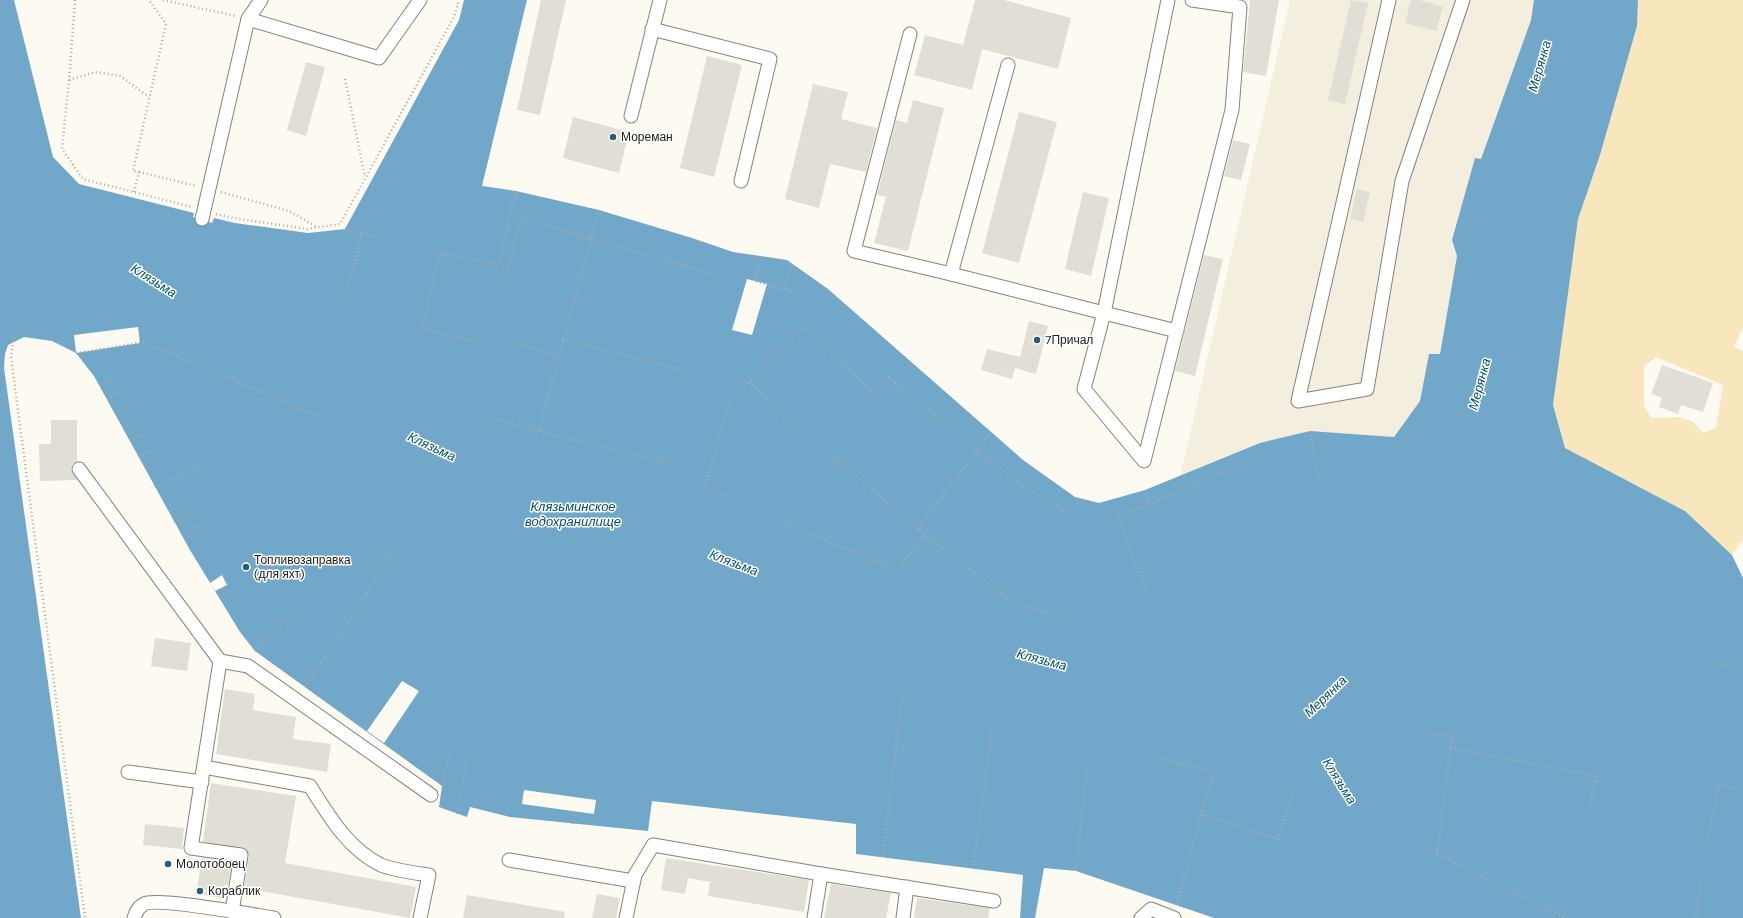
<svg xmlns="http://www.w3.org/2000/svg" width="1743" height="918" font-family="'DM Sans',sans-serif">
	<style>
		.built { fill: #f4eedf }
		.green { fill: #f8e7bd; fill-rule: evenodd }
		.water { fill: #71a8ca }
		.pier { fill: #fdfaf2 }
		.building { fill: #e1ded6 }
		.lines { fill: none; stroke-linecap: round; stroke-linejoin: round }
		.minor-casing { stroke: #85837b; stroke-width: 15 }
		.path { stroke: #aeaca6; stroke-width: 2.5; stroke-dasharray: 1 3; stroke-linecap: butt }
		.minor { stroke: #fff; stroke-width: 13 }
		.poi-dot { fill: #2a5d7a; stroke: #fff; stroke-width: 1.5 }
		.labels { text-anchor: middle; stroke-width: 3; stroke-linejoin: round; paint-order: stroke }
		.poi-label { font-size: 12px; fill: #22201e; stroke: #fff; text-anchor: start }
		.water-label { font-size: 13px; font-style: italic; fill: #034d6e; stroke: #fff }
	</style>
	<rect width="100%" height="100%" fill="#fdfaf2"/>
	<polygon class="built" points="1290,0 1534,0 1531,20 1481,159 1475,158 1452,240 1457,256 1440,354 1429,354 1420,401 1394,437 1310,431 1180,477"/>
	<path class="green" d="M1638 0H1743V327L1734 347 1743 351V540L1732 555 1685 511 1565 448 1553 405 1578 219 1600 155 1637 26ZM1656 357 1723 385 1716 428 1703 433 1692 421 1679 417 1651 418 1644 405V366Z"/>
	<polygon class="water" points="0,0 14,0 53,157 79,184 194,213 193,217 212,223 214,218 235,223 308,233 345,229 459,20 464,0 527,0 482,186 516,191 599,210 692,238 733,252 787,260 828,289 1023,460 1075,497 1099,503 1145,490 1260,443 1310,431 1394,437 1420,401 1429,354 1440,354 1457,256 1452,240 1475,158 1481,159 1531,20 1534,0 1638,0 1637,26 1600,155 1578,219 1553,405 1565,448 1685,511 1732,555 1743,578 1743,918 1214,918 1076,871 1044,868 1035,918 1020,918 1023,875 856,854 856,824 652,801 648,831 510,817 470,807 467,817 439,807 442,786 255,651 240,632 190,550 94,376 76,353 52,341 24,337 8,345 5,354 4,368 81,918 0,918"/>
	<g class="pier">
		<polygon points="747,279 767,284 752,335 732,330"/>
		<polygon points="138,327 140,343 76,353 74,335"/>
		<polygon points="222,575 227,585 215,591 210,583"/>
		<polygon points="402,681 419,691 384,743 367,731"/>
		<polygon points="524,790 596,800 594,814 522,804"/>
	</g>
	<g class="building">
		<polygon points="541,0 566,0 540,115 517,110"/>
		<polygon points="975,0 1004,0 1071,18 1058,69 982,49 972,90 914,75 925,35 963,45"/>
		<polygon points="1250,0 1279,0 1266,76 1243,72"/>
		<polygon points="1351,0 1368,3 1345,104 1328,100"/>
		<polygon points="1411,0 1419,0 1443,7 1436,31 1405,23"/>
		<polygon points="707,56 742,65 714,177 680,168"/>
		<polygon points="306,62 325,67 306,136 287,130"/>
		<polygon points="813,84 848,92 841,119 877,128 866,172 830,164 819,208 785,199"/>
		<polygon points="913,100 944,108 908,251 874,243 886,197 877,195 896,120 907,123"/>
		<polygon points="1019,112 1057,122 1019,263 982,253"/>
		<polygon points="573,117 629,132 619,173 563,158"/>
		<polygon points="1233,140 1250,144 1241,180 1224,176"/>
		<polygon points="1357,189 1370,192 1363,222 1350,219"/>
		<polygon points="1083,192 1109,198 1091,276 1065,269"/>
		<polygon points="1204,255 1223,259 1195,376 1175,371"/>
		<polygon points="1029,321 1048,326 1036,374 1015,368 1012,379 981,370 987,349 1020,357"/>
		<polygon points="1662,365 1713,383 1703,412 1681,405 1678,414 1659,407 1662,398 1651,394"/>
		<polygon points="51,420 77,420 77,461 72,465 71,469 77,480 40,481 39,444 51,444"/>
		<polygon points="155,638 191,643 187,671 151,666"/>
		<polygon points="225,689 255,694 253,710 296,717 293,739 331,744 327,772 216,754"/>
		<polygon points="211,783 296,796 285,863 416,887 410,918 244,888 249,856 246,849 203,842"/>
		<polygon points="145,824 184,828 182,849 143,845"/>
		<polygon points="202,858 232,862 228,885 224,885 222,898 196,894"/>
		<polygon points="666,858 809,880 804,912 708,896 710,882 688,878 685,894 661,890"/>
		<polygon points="831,884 891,893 886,918 824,918"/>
		<polygon points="597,894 620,898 616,918 592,918"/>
		<polygon points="467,895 565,912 564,918 463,918"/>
		<polygon points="917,898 990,908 988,918 914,918"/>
	</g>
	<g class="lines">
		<defs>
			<g id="minor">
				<polyline points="261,0 248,19 379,58 420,0"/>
				<polyline points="1389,0 1298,401 1367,389 1402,181 1463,0"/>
				<polyline points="652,29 770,59 741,181"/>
				<polyline points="910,34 854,251 951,274"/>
				<polyline points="1008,65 951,274 1104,313 1168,0"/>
				<polyline points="631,116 660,0"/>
				<polyline points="202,219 248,19"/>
				<polyline points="1177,331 1104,313 1084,389 1144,461 1232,110 1240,7 1192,0"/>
				<polyline points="79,469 220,661"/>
				<path d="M204 767 310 786C329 816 348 849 381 865 392 870 416 873 429 875L420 918"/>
				<polyline points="128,772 202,782"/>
				<polyline points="509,860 633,881"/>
				<polyline points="821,874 994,901"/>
				<polyline points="232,912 241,855 191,848 220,661 248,666 431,795"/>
				<path d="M134 918C136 912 138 907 144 904 157 897 254 915 274 918"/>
				<polyline points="626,918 635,875 653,845 821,874 814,918"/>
				<polyline points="903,918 907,887"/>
				<polyline points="1141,918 1151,909 1174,918"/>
			</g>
		</defs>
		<use href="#minor" class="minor-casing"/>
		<g class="path">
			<polyline points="75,0 69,80 62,149 83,179 192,207"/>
			<polyline points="163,0 236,16"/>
			<polyline points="345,79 365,177"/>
			<polyline points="69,80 95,72 120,76 149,97"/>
			<polyline points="139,172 196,186"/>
			<polyline points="134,192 139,172 133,171 166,24 149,0"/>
			<polyline points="221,192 289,211 317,227"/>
			<polyline points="216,214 233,218 307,229 340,224 454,17 459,0"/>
			<polyline points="345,229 362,234 346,295"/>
			<polyline points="362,234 379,238"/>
			<polyline points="761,256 754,281 795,292"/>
			<polyline points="506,279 521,218 715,275"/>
			<polyline points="784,289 792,263"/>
			<polyline points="24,326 14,334 11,357 85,918"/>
			<polyline points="563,339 681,370"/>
			<polyline points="469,341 422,328 440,253 499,265 516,191"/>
			<polyline points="513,343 559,356"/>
			<polyline points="76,353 144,342 318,416"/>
			<polyline points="750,382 801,437"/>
			<polyline points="100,386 118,376"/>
			<polyline points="107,399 125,389"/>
			<polyline points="115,414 133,404"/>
			<polyline points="485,417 666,463"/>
			<polyline points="123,428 142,418"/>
			<polyline points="539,431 599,210"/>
			<polyline points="1310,431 1319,482"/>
			<polyline points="130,441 148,432"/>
			<polyline points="829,453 918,528 991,433"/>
			<polyline points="139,457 157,447"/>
			<polyline points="146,470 166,458"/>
			<polyline points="155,487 201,465"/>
			<polyline points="1145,490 1149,503"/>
			<polyline points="725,496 704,490 729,402 804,327 873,393 889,378 978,451 1023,486 1066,512"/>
			<polyline points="166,507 184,498"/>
			<polyline points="780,521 897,570 925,535 918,528"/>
			<polyline points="174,522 192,511"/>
			<polyline points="924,534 1009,599 1069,622"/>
			<polyline points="182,536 201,524"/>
			<polyline points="372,545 406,566"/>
			<polyline points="190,550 207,540"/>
			<polyline points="1148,595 1118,517 1227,471"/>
			<polyline points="255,651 309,598"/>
			<polyline points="1716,667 1743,658"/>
			<polyline points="305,687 391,557"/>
			<polyline points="1427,733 1452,736 1437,854 1568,918"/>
			<polyline points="1451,748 1596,776 1590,807"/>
			<polyline points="1160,758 1214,772 1201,815 1177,905"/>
			<polyline points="442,786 449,752"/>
			<polyline points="457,814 467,756"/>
			<polyline points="1201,815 1278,839 1293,791"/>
			<polyline points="573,824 574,811"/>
			<polyline points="1706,844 1719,785 1743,789"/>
			<polyline points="883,857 902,695"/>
			<polyline points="973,869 993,723"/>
			<polyline points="1076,871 1087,771"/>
			<polyline points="1696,918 1701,880"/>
		</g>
		<use href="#minor" class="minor"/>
	</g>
	<g class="poi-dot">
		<circle cx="613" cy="137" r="4"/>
		<circle cx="1037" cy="340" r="4"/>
		<circle cx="246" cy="567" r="4"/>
		<circle cx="168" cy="864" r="4"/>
		<circle cx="200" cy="891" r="4"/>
	</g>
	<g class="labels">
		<g class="poi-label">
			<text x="621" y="141">Мореман</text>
			<text x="1045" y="344">7Причал</text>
			<text x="254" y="564">Топливозаправка<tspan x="254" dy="14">(для яхт)</tspan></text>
			<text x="176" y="868">Молотобоец</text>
			<text x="208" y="895">Кораблик</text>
		</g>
		<g class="water-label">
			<text transform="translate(1539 66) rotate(-74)" y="5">Мерянка</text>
			<text transform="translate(154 280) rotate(32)" y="5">Клязьма</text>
			<text transform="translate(1479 384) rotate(-75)" y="5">Мерянка</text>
			<text transform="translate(432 446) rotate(25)" y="5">Клязьма</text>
			<text x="573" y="511">Клязьминское<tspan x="573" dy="15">водохранилище</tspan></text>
			<text transform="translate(734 562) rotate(21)" y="5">Клязьма</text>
			<text transform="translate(1042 659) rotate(15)" y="5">Клязьма</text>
			<text transform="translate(1325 696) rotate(-44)" y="5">Мерянка</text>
			<text transform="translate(1340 781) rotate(58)" y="5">Клязьма</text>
		</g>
	</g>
</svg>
